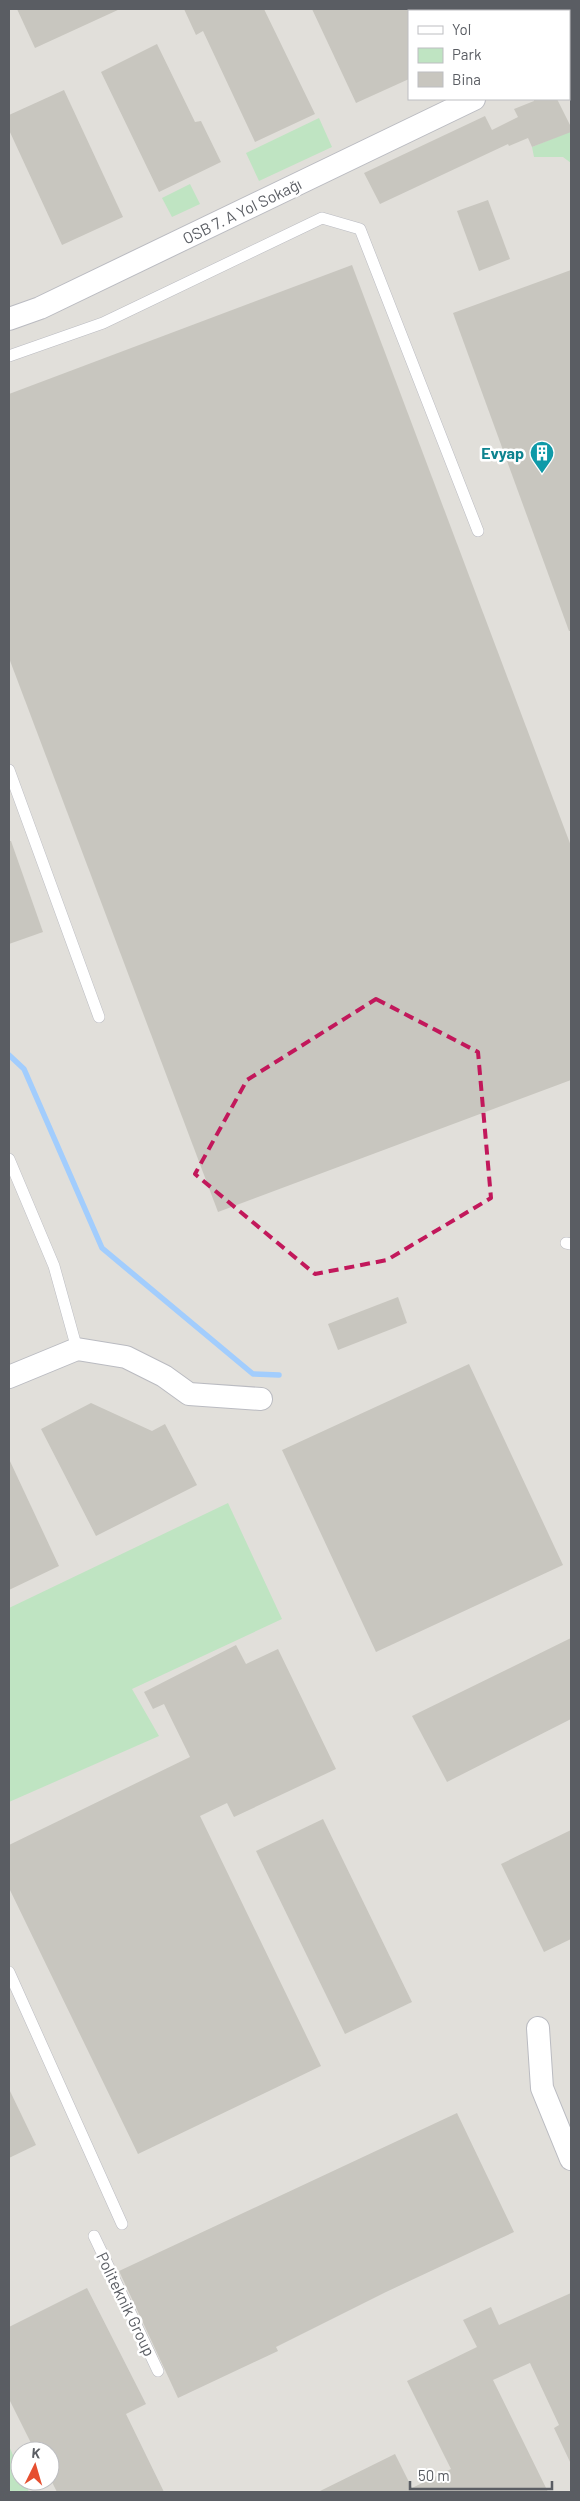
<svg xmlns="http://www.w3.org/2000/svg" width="580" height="2501" font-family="Barlow,sans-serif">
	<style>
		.industrial { fill: #e1dfda; fill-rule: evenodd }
		.green { fill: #bfe4c2 }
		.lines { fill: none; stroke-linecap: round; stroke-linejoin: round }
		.stream { stroke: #a2cdfd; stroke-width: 5.5 }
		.building { fill: #c8c6bf }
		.lane-casing { stroke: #babbc1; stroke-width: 12 }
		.street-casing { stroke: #babbc1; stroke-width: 24 }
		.lane { stroke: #fff; stroke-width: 11 }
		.street { stroke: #fff; stroke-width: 22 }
		.marked { fill: none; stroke: #c2185b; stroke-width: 4; stroke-dasharray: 10 6; stroke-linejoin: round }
		.labels { text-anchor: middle; stroke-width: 5; stroke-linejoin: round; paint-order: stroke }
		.street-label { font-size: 16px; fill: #5a5d63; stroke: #fff }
		.culture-label { font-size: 16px; font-weight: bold; fill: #0d838f; stroke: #fff; text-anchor: end }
	</style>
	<rect width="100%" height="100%" fill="#edece2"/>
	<path class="industrial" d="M9 9H571V2492H9ZM409 11H569V99H409ZM20 2451H50V2481H20Z"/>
	<g class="green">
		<polygon points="319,118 332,147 259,181 246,153"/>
		<polygon points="571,131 571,163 563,157 534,157 532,147"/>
		<polygon points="190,184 200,204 172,217 162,198"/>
		<polygon points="228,1503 282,1619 132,1689 159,1736 9,1802 9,1608"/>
		<polygon points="9,2446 20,2471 20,2481 24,2481 29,2492 9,2492"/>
	</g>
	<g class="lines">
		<polyline class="stream" points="9,1055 24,1069 102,1248 253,1374 279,1375"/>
	</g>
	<g class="building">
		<polygon points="17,9 120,9 35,48"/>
		<polygon points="184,9 264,9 315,114 255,142 203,31 196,35"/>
		<polygon points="312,9 409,9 409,79 356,103"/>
		<polygon points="157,44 195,122 201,121 221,162 159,192 101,72"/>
		<polygon points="64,90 123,217 62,245 9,130 9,115"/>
		<polygon points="534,99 557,99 571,127 571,132 532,147 528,138 509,146 508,144 380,204 364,173 485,116 492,130 518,117 514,109 534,101"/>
		<polygon points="488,200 510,259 479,271 457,211"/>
		<polygon points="352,265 571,846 571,1080 218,1212 9,658 9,394"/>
		<polygon points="571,270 571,631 569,631 453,313"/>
		<polygon points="9,841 11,841 43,932 9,944"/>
		<polygon points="398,1297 407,1323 338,1350 328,1324"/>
		<polygon points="469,1364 563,1565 376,1652 282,1450"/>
		<polygon points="91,1403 152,1431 165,1424 197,1485 96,1536 41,1429"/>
		<polygon points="9,1459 59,1566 9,1590"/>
		<polygon points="571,1638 571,1719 447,1782 412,1716"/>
		<polygon points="236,1645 246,1664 278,1649 336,1769 234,1817 227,1803 200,1816 321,2066 138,2154 9,1888 9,1845 190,1757 164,1704 153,1709 144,1692"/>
		<polygon points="323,1819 412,2002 345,2034 256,1851"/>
		<polygon points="571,1830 571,1939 544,1952 501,1864"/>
		<polygon points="9,2089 36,2145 9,2158"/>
		<polygon points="457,2113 514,2232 386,2292 276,2347 278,2351 178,2398 119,2271"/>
		<polygon points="87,2288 146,2404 126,2414 164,2492 57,2492 50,2478 50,2451 35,2451 9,2399 9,2327"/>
		<polygon points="571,2293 571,2464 554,2428 559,2425 530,2363 493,2380 548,2492 318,2492 395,2454 412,2488 451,2469 407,2381 477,2347 463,2320 491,2307 499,2325"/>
	</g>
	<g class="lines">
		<defs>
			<g id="lane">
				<polyline points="569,61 571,62"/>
				<polyline points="9,356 103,323 322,218 360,229 478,531"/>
				<polyline points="9,770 99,1017"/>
				<polyline points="9,1159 54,1266 77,1349"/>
				<polyline points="566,1243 571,1244"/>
				<polyline points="9,1972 122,2224"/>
				<polyline points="94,2236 158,2371"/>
			</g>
			<g id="street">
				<polyline points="483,9 484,11"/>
				<polyline points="535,9 537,11"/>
				<polyline points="9,319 40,308 474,99"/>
				<polyline points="9,1377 77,1349 126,1357 164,1376 189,1394 261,1399"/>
				<polyline points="538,2028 542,2088 571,2159"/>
			</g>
		</defs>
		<use href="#lane" class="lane-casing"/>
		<use href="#street" class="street-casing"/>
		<use href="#lane" class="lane"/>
		<use href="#street" class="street"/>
	</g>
	<path class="marked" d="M376 999 478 1052 491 1198 387 1260 315 1274 195 1174 247 1080Z"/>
	<defs>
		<symbol id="building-pin" viewBox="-11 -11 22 30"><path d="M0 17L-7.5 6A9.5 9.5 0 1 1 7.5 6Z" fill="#0f9aa8" stroke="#fff"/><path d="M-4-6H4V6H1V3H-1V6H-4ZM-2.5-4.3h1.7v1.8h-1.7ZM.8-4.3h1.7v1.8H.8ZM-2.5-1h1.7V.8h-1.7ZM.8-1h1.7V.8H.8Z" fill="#fff"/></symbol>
	</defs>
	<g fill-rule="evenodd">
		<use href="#building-pin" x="528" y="439" width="28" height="38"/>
	</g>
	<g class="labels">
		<g class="street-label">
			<text transform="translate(242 211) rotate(-26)" y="6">OSB 7. A Yol Sokağı</text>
			<text transform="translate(126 2304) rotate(64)" y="6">Politeknik Group</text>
		</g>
		<g class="culture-label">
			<text x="524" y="459">Evyap</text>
		</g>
	</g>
	<rect width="580" height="2501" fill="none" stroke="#5a5d63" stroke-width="20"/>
	<rect x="408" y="10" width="162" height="90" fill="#ffffff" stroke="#bdbec1"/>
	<rect x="418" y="26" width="25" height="8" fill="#ffffff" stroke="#bdbec1"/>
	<text x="452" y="35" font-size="15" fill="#5a5d63">Yol</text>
	<rect x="418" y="48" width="25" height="15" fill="#bfe4c2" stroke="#bdbec1"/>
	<text x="452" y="60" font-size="15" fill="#5a5d63">Park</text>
	<rect x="418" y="72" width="25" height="15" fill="#c8c6bf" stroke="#bdbec1"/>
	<text x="452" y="85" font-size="15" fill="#5a5d63">Bina</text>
	<g transform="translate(35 2466) rotate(5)"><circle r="24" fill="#ffffff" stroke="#bdbec1"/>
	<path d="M0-4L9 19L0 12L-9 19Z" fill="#e64f30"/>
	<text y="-8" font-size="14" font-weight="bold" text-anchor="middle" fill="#5a5d63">K</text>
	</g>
	<path d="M410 2481v8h142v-8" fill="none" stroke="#5a5d63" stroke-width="2.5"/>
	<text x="418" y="2481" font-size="15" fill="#5a5d63" stroke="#ffffff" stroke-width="4" paint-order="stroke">50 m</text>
</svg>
